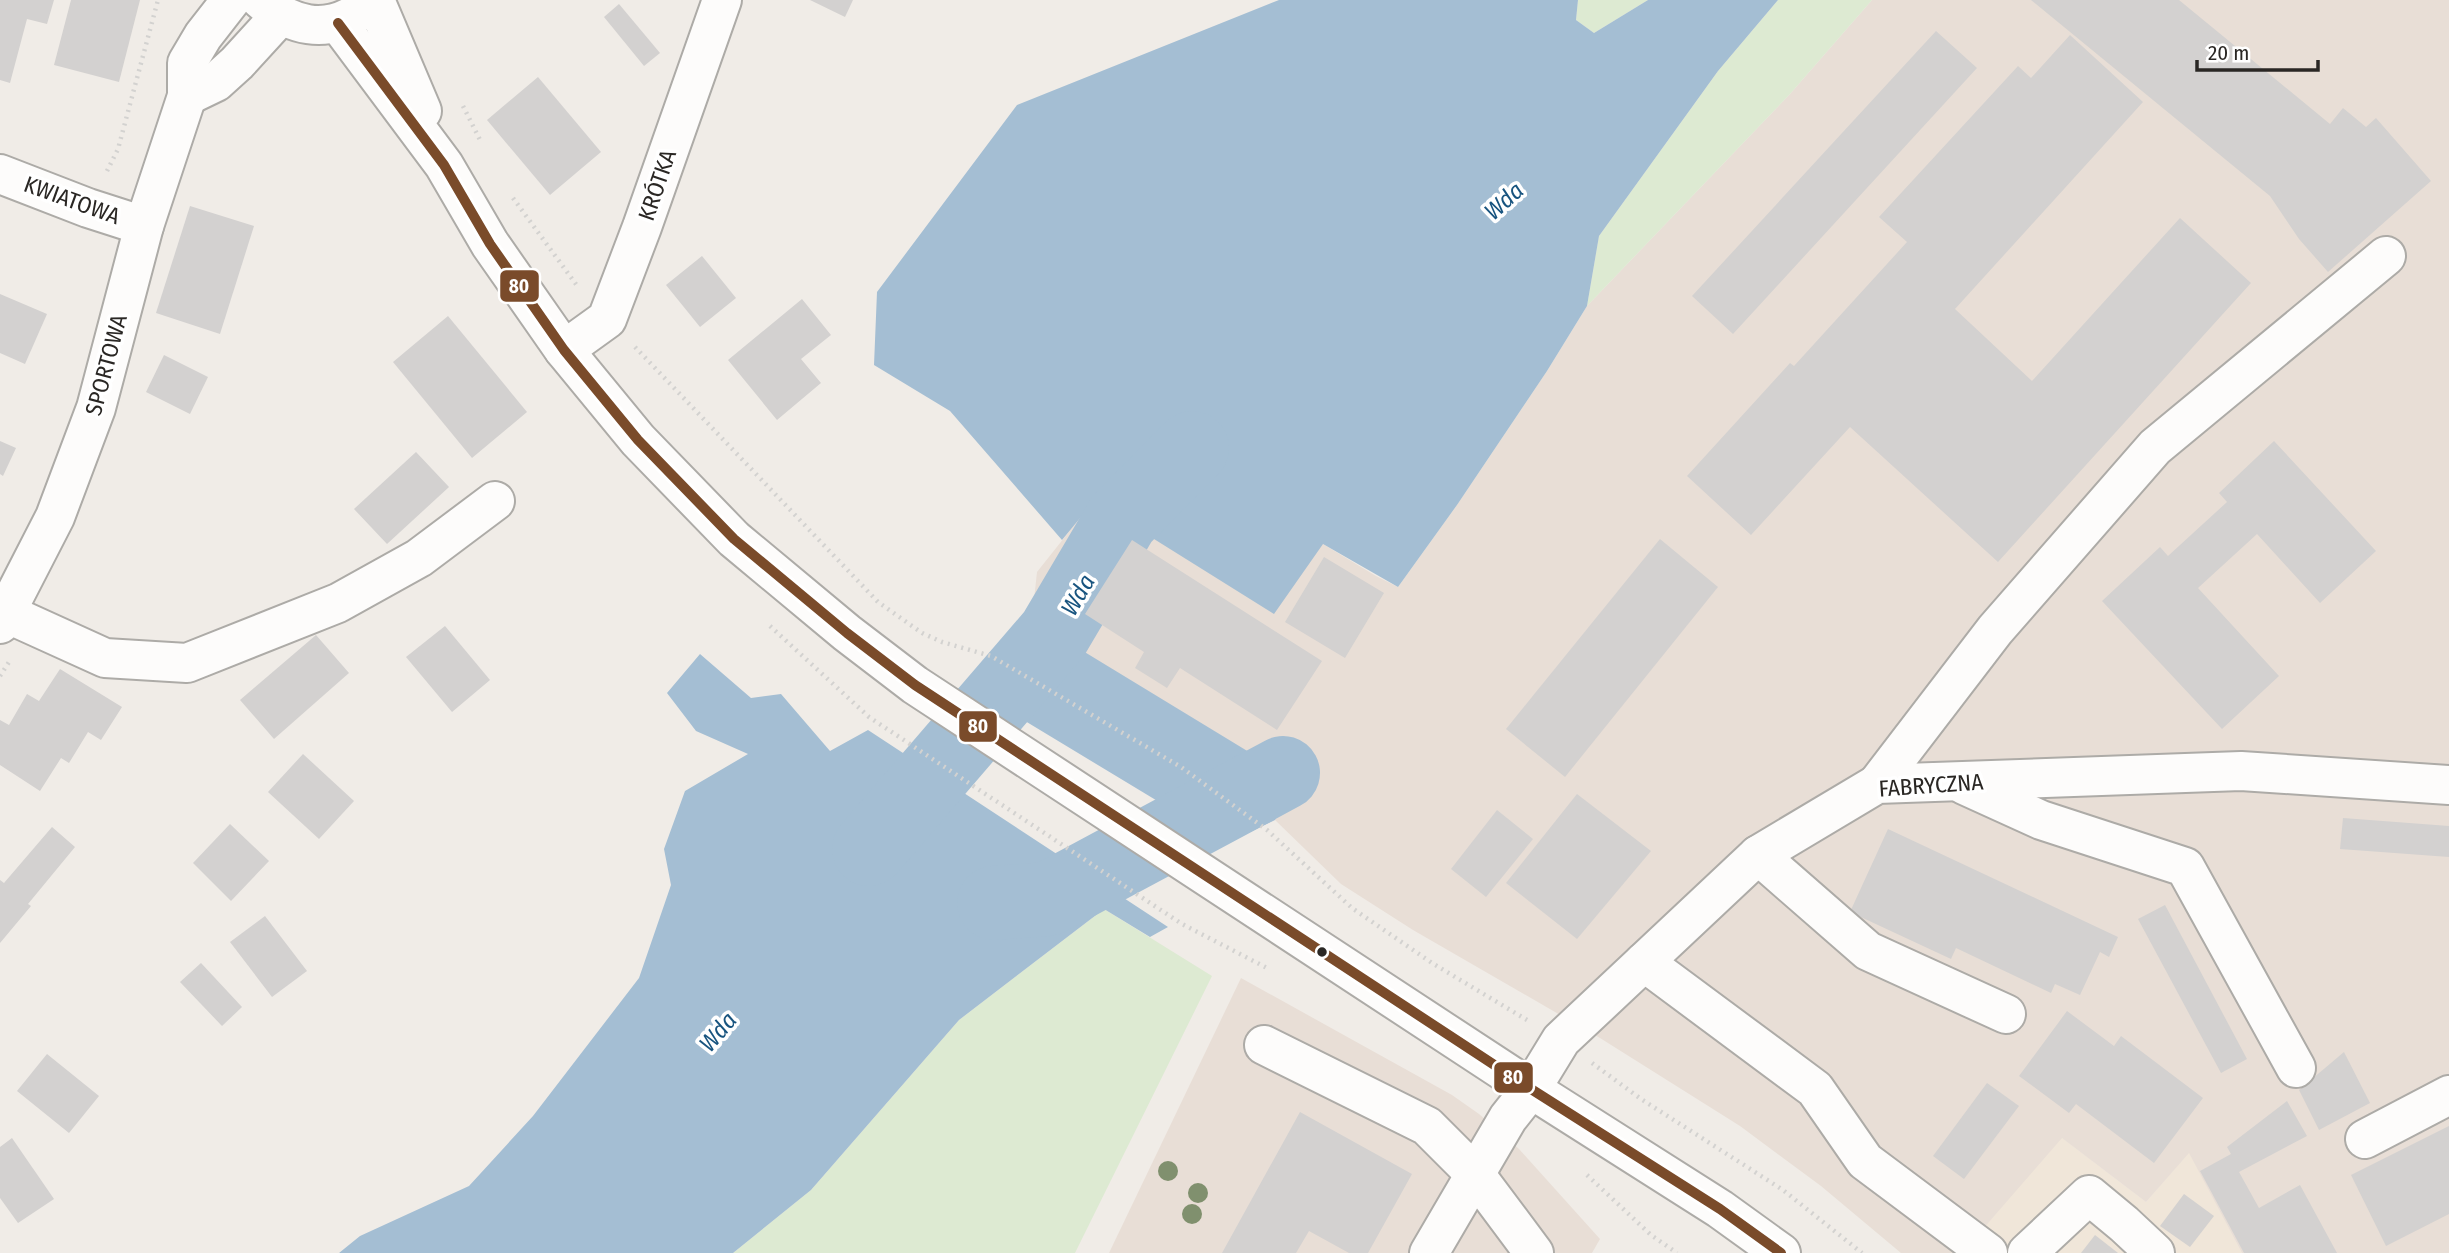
<svg xmlns="http://www.w3.org/2000/svg" width="2449" height="1253" font-family="'Fira Sans Condensed',sans-serif">
	<style>
		.commercial { fill: #f0e6d9 }
		.built { fill: #e8ded6 }
		.green { fill: #ddead2 }
		.water { fill: #a4bed3 }
		.lines { fill: none; stroke-linecap: round; stroke-linejoin: round }
		.river { stroke: #a4bed3; stroke-width: 74 }
		.building { fill: #d3d1d0 }
		.minor-casing { stroke: #adaba7; stroke-width: 42 }
		.path { stroke: #d3d2d0; stroke-width: 4.5; stroke-dasharray: 2 5; stroke-linecap: butt }
		.minor { stroke: #fdfcfb; stroke-width: 38 }
		.bus-1-casing { stroke: #fff; stroke-width: 16 }
		.bus-1 { stroke: #7a4b2a; stroke-width: 10 }
		.tree { fill: #80906e }
		.bus-dot { fill: #2a2724; stroke: #fff; stroke-width: 2.5 }
		.labels { text-anchor: middle; stroke-width: 7; stroke-linejoin: round; paint-order: stroke }
		.street-label { font-size: 23px; fill: #2a2724; stroke: #fff }
		.water-label { font-size: 24px; font-style: italic; fill: #18547f; stroke: #fff }
		.line-badge { stroke: #fff; stroke-width: 2.5 }
		.badge-label { font-size: 19px; text-anchor: middle; font-weight: bold; fill: #fff }
	</style>
	<rect width="100%" height="100%" fill="#f0ece7"/>
	<polygon class="commercial" points="2061,1137 2146,1202 2189,1152 2242,1253 1972,1253 1966,1248"/>
	<g class="built">
		<polygon points="1872,0 2449,0 2449,1253 2242,1253 2189,1153 2146,1202 2062,1138 1962,1253 1901,1253 1821,1186 1740,1126 1600,1038 1413,930 1341,884 1275,820 1294,780 1054,634 1032,618 1037,572 1095,499 1122,519 1323,544 1376,576 1398,587 1457,505 1547,371 1587,306 1790,94"/>
		<polygon points="1241,978 1452,1095 1479,1114 1519,1149 1600,1239 1592,1253 1109,1253"/>
	</g>
	<g class="green">
		<polygon points="1578,0 1648,0 1594,33 1576,20"/>
		<polygon points="1778,0 1872,0 1790,94 1587,306 1599,236 1718,71"/>
		<polygon points="1104,909 1212,976 1075,1253 733,1253 811,1190 959,1020"/>
	</g>
	<g class="water">
		<polygon points="1279,0 1578,0 1576,20 1594,33 1648,0 1778,0 1718,71 1599,236 1587,306 1547,371 1457,505 1398,587 1323,544 1274,614 1122,519 1095,500 1062,540 950,411 874,365 877,292 1017,105"/>
		<polygon points="1032,618 1055,634 1295,780 1275,820 1227,843 977,692"/>
		<polygon points="700,654 751,698 781,694 830,751 868,730 1168,927 1150,937 1104,909 959,1020 811,1190 733,1253 339,1253 360,1236 469,1186 533,1116 639,978 671,885 664,849 685,791 748,754 696,731 667,693"/>
	</g>
	<g class="lines">
		<g class="river">
			<polyline points="869,849 1054,634 1122,519 1192,448"/>
			<polyline points="994,903 1048,899 1283,773"/>
		</g>
	</g>
	<g class="building">
		<polygon points="0,0 54,0 47,24 27,19 10,83 0,80"/>
		<polygon points="71,0 140,0 119,82 54,65"/>
		<polygon points="810,0 853,0 845,17"/>
		<polygon points="2031,0 2179,0 2330,124 2343,108 2366,127 2376,118 2431,181 2328,272 2299,239 2270,196"/>
		<polygon points="619,4 660,53 644,66 604,17"/>
		<polygon points="1936,31 1977,68 1733,334 1692,296"/>
		<polygon points="2070,35 2143,102 1955,309 2032,381 2180,218 2251,283 1998,562 1850,427 1751,535 1687,476 1790,363 1794,366 1907,242 1879,217 2018,66 2031,78"/>
		<polygon points="538,77 601,152 550,195 487,120"/>
		<polygon points="190,206 254,226 220,334 156,313"/>
		<polygon points="702,256 736,298 700,327 666,285"/>
		<polygon points="0,294 47,314 25,364 0,353"/>
		<polygon points="802,299 831,335 801,359 821,383 777,420 728,360"/>
		<polygon points="448,316 527,412 472,458 393,362"/>
		<polygon points="164,355 208,377 190,414 146,392"/>
		<polygon points="0,441 16,448 3,476 0,474"/>
		<polygon points="2274,441 2376,551 2320,603 2257,534 2198,588 2279,676 2222,729 2102,601 2160,547 2168,556 2227,502 2219,493"/>
		<polygon points="416,452 449,487 387,544 354,509"/>
		<polygon points="1660,539 1718,587 1565,777 1506,729"/>
		<polygon points="1132,540 1322,661 1277,730 1180,668 1167,688 1135,668 1144,652 1085,614"/>
		<polygon points="1324,557 1384,593 1345,658 1285,622"/>
		<polygon points="445,626 490,680 452,712 406,657"/>
		<polygon points="316,635 349,673 274,739 240,700"/>
		<polygon points="60,669 122,707 101,740 88,732 69,763 61,758 40,791 0,765 0,720 9,725 27,694 39,701"/>
		<polygon points="303,754 354,801 319,839 268,792"/>
		<polygon points="1577,794 1651,851 1577,939 1506,883"/>
		<polygon points="1497,810 1533,839 1486,897 1451,869"/>
		<polygon points="2343,818 2449,826 2449,857 2340,849"/>
		<polygon points="230,824 269,861 231,901 193,863"/>
		<polygon points="52,827 75,847 28,904 31,906 0,943 0,880 4,883"/>
		<polygon points="1888,829 2118,937 2109,957 2100,952 2080,995 2055,984 2051,993 1956,948 1951,959 1850,912"/>
		<polygon points="2165,905 2247,1059 2221,1073 2138,919"/>
		<polygon points="265,916 307,971 272,997 230,942"/>
		<polygon points="201,963 242,1007 222,1026 180,982"/>
		<polygon points="2067,1011 2114,1046 2121,1036 2203,1098 2154,1163 2076,1104 2069,1113 2019,1076"/>
		<polygon points="2344,1052 2370,1103 2319,1130 2299,1090"/>
		<polygon points="47,1054 99,1096 69,1133 17,1091"/>
		<polygon points="1987,1083 2019,1106 1964,1179 1933,1156"/>
		<polygon points="2287,1101 2307,1136 2239,1172 2259,1208 2300,1185 2337,1253 2244,1253 2200,1171 2231,1154 2227,1147"/>
		<polygon points="1300,1112 1412,1174 1368,1253 1349,1253 1309,1231 1296,1253 1222,1253"/>
		<polygon points="2449,1126 2449,1214 2386,1246 2351,1175"/>
		<polygon points="12,1138 54,1199 18,1223 0,1198 0,1147"/>
		<polygon points="2184,1194 2214,1216 2190,1247 2160,1226"/>
		<polygon points="2095,1235 2118,1253 2081,1253"/>
	</g>
	<g class="lines">
		<defs>
			<g id="minor">
				<path d="M261 0C291 26 325 35 360 11"/>
				<polyline points="375,0 422,111"/>
				<polyline points="338,23 444,165 490,244 564,350 638,440 734,539 847,633 915,685 1531,1089 1720,1209 1781,1253"/>
				<polyline points="187,96 216,82 237,63 280,16"/>
				<polyline points="0,174 88,208 144,226"/>
				<polyline points="564,350 607,319 642,227 722,0"/>
				<polyline points="6,613 105,658 187,663 338,603 419,558 495,501"/>
				<polyline points="0,624 55,517 96,408 144,226 187,96 187,63 203,36 231,0"/>
				<polyline points="1877,784 1995,630 2155,447 2386,256"/>
				<polyline points="1964,785 2041,820 2185,867 2296,1068"/>
				<polyline points="1758,855 1868,951 2006,1014"/>
				<polyline points="1644,962 1815,1089 1865,1161 1988,1253"/>
				<polyline points="1264,1045 1427,1126 1475,1174 1534,1253"/>
				<polyline points="2365,1139 2449,1095"/>
				<polyline points="1429,1253 1508,1118 1531,1089 1561,1040 1758,855 1877,784 2241,771 2449,785"/>
				<polyline points="2027,1253 2089,1195 2124,1224 2155,1253"/>
			</g>
		</defs>
		<use href="#minor" class="minor-casing"/>
		<g class="path">
			<polyline points="463,106 481,142"/>
			<polyline points="107,171 118,149 158,0"/>
			<polyline points="513,198 578,287"/>
			<polyline points="635,347 878,602 922,633 942,642 991,656 1181,767 1267,830 1352,908 1432,963 1527,1020"/>
			<polyline points="770,626 869,717 1182,924 1269,969"/>
			<polyline points="0,676 9,662"/>
			<polyline points="1592,1063 1641,1099 1783,1190 1862,1253"/>
			<polyline points="1587,1175 1651,1235 1677,1253"/>
		</g>
		<use href="#minor" class="minor"/>
		<defs>
			<polyline id="bus-1" points="338,23 444,165 490,244 564,350 638,440 734,539 847,633 915,685 1531,1089 1720,1209 1781,1253"/>
		</defs>
		<use href="#bus-1" class="bus-1-casing"/>
		<use href="#bus-1" class="bus-1"/>
	</g>
	<g class="tree">
		<circle cx="1168" cy="1171" r="10"/>
		<circle cx="1198" cy="1193" r="10"/>
		<circle cx="1192" cy="1214" r="10"/>
	</g>
	<circle class="bus-dot" cx="1322" cy="952" r="6"/>
	<g class="labels">
		<g class="street-label">
			<text transform="translate(657 185) rotate(-71)" y="8">KRÓTKA</text>
			<text transform="translate(72 200) rotate(20)" y="8">KWIATOWA</text>
			<text transform="translate(106 365) rotate(-75)" y="8">SPORTOWA</text>
			<text transform="translate(1931 785) rotate(-4)" y="8">FABRYCZNA</text>
		</g>
		<g class="water-label">
			<text transform="translate(1504 201) rotate(-42)" y="8">Wda</text>
			<text transform="translate(1078 595) rotate(-60)" y="8">Wda</text>
			<text transform="translate(718 1032) rotate(-50)" y="8">Wda</text>
		</g>
	</g>
	<g class="line-badge">
		<rect x="499" y="269" width="41" height="34" rx="7" fill="#7a4b2a"/>
		<rect x="958" y="710" width="40" height="33" rx="7" fill="#7a4b2a"/>
		<rect x="1493" y="1061" width="41" height="33" rx="7" fill="#7a4b2a"/>
	</g>
	<g class="badge-label">
		<text x="519" y="293">80</text>
		<text x="978" y="733">80</text>
		<text x="1513" y="1084">80</text>
	</g>
	<path d="M2197 60v10h121v-10" fill="none" stroke="#2a2724" stroke-width="3.5"/>
	<text x="2208" y="60" font-size="21" fill="#2a2724" stroke="#ffffff" stroke-width="5" paint-order="stroke">20 m</text>
</svg>
